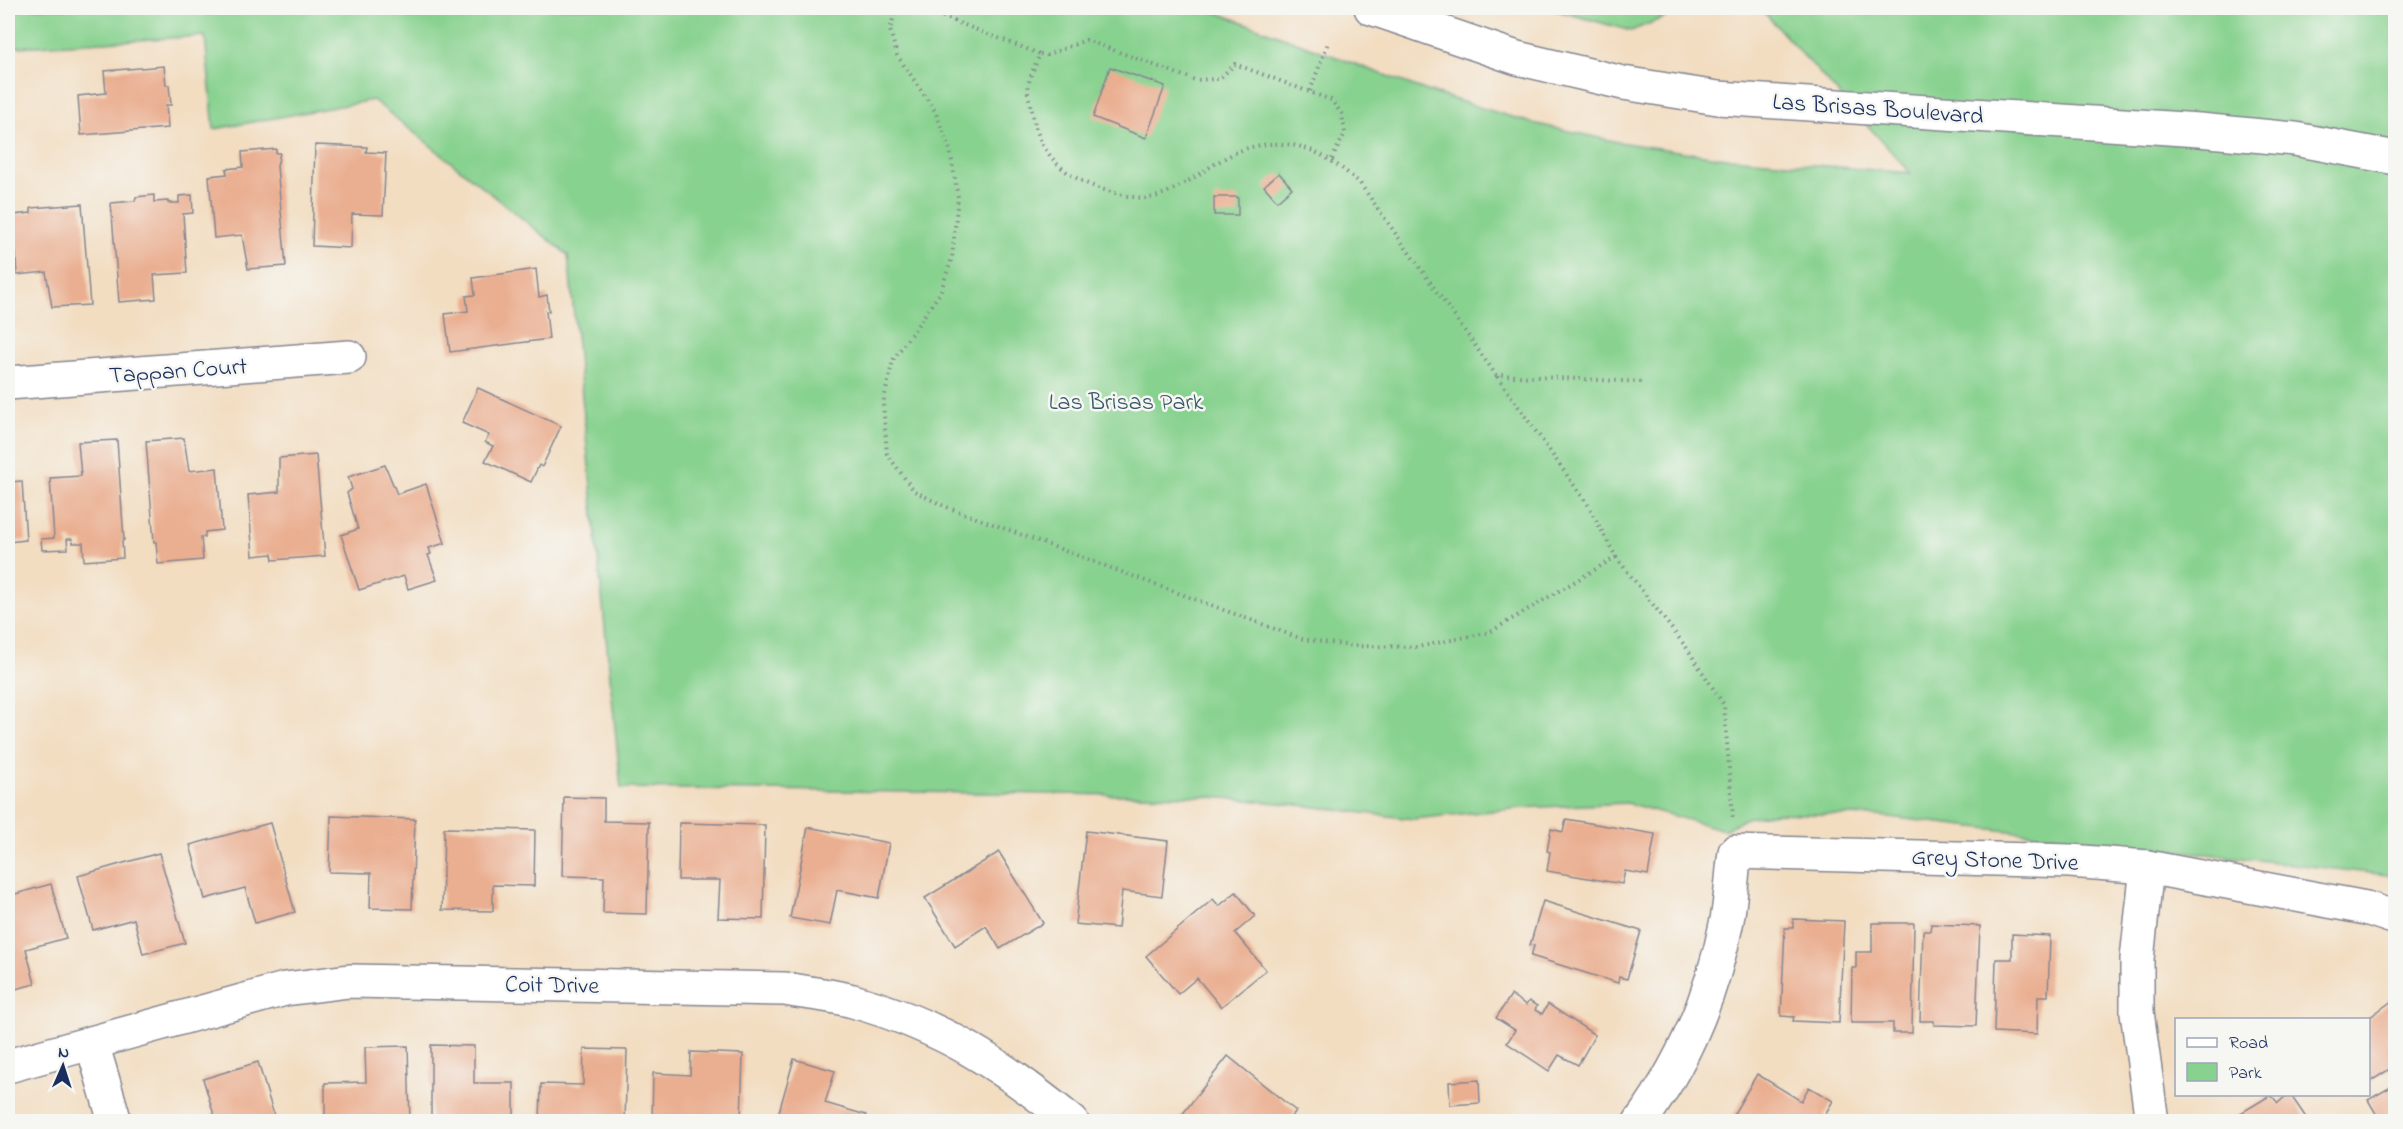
<svg xmlns="http://www.w3.org/2000/svg" width="2403" height="1129" font-family="'Indie Flower',sans-serif">
	<style>
		.green { fill: #88d28f; stroke: #528076; stroke-width: 1.5 }
		.building { fill: #eaae90 }
		.lines { fill: none; stroke-linecap: round; stroke-linejoin: round }
		.minor-casing { stroke: #868690; stroke-width: 36 }
		.tertiary-casing { stroke: #868690; stroke-width: 36 }
		.path { stroke: #868690; stroke-width: 4; stroke-dasharray: 1.5 4.5; stroke-linecap: butt }
		.minor { stroke: #fff; stroke-width: 33 }
		.tertiary { stroke: #fff; stroke-width: 33 }
		.labels { text-anchor: middle; stroke-width: 5; stroke-linejoin: round; paint-order: stroke }
		.street-label { font-size: 24px; fill: #1b2f5e; stroke: #f6f6f2 }
		.park-label { font-size: 24px; fill: #36586a; stroke: #f6f6f2 }
	</style>
	<rect width="100%" height="100%" fill="#f6f6f2"/>
	<filter id="ink" filterUnits="userSpaceOnUse"><feTurbulence type="fractalNoise" baseFrequency=".0167" numOctaves="2"/><feDisplacementMap in="SourceGraphic" scale="12" xChannelSelector="R" yChannelSelector="G"/><feConvolveMatrix kernelMatrix="1 2 1 2 8 2 1 2 1" color-interpolation-filters="sRGB"/></filter>
	<filter id="wash" filterUnits="userSpaceOnUse"><feTurbulence type="fractalNoise" baseFrequency=".008" numOctaves="4" result="noise"/><feDisplacementMap in="SourceGraphic" scale="24" xChannelSelector="R" yChannelSelector="G"/><feGaussianBlur stdDeviation="1.35" result="paint"/><feColorMatrix in="noise" values="0 0 0 0 0 0 0 0 0 0 0 0 0 0 0 0 0 1.4 0 .05"/><feComposite in="paint" operator="in"/></filter>
	<g filter="url(#wash)">
		<rect width="100%" height="100%" fill="#f2ddc1"/>
		<g class="green">
			<polygon points="8,8 1205,8 1430,92 1528,122 1618,142 1717,157 1911,173 1760,8 2395,8 2395,876 1880,816 1776,813 1746,818 1724,830 1627,803 1520,808 1413,819 1299,805 1201,796 621,788 568,255 373,100 214,129 205,36 18,47 8,41"/>
			<polygon points="1547,8 1688,8 1631,31"/>
		</g>
		<g id="blocks">
			<g class="building">
				<polygon points="164,66 166,85 169,85 171,105 166,105 168,128 81,135 78,96 106,93 104,71"/>
				<polygon points="1110,67 1165,86 1146,138 1093,117"/>
				<polygon points="315,145 367,147 366,152 386,153 383,215 352,214 351,248 312,246"/>
				<polygon points="276,149 276,153 280,153 277,166 286,266 248,269 242,235 214,238 209,176 227,174 226,169 243,167 242,152"/>
				<polygon points="1279,173 1292,188 1277,201 1264,186"/>
				<polygon points="154,195 154,202 168,201 168,203 179,203 179,196 192,195 193,213 183,214 187,273 154,275 156,299 119,302 111,203 135,201 136,197"/>
				<rect x="1214" y="197" width="24" height="18"/>
				<polygon points="82,204 90,305 52,307 46,272 17,275 13,215 31,213 31,208"/>
				<polygon points="536,269 539,297 547,295 549,311 546,311 549,339 450,352 445,314 468,311 466,296 475,295 473,278"/>
				<polygon points="478,388 561,426 542,467 539,465 531,482 485,461 493,446 485,442 489,435 462,423"/>
				<polygon points="184,438 189,471 217,468 222,530 205,532 205,537 201,537 203,560 158,564 156,542 154,542 146,441"/>
				<polygon points="117,440 124,540 122,541 123,558 84,561 83,543 73,543 72,539 67,539 68,549 42,550 41,539 54,538 50,478 81,476 78,442"/>
				<polygon points="316,455 325,556 273,560 272,554 253,556 248,495 279,492 279,458"/>
				<polygon points="385,465 397,494 426,484 445,543 429,548 431,554 428,555 437,580 408,589 404,576 359,590 341,535 358,529 347,493 352,489 348,477"/>
				<polygon points="22,481 26,540 8,542 8,482"/>
				<polygon points="564,797 604,798 604,821 649,822 647,914 603,913 604,877 562,876"/>
				<polygon points="331,816 415,819 412,909 370,908 371,873 329,872"/>
				<polygon points="1566,819 1655,834 1648,875 1625,871 1622,884 1547,871 1550,852 1547,851 1551,829 1563,832"/>
				<polygon points="270,823 295,912 255,923 245,888 205,899 190,845"/>
				<polygon points="679,823 765,825 763,919 718,918 720,880 678,880"/>
				<polygon points="808,827 889,843 879,898 837,890 830,925 790,918"/>
				<polygon points="444,828 535,830 534,886 493,885 493,911 442,910"/>
				<polygon points="1086,831 1168,841 1162,896 1122,891 1118,928 1075,924"/>
				<polygon points="999,852 1043,923 1000,949 986,926 955,946 925,898"/>
				<polygon points="159,853 185,943 143,954 134,919 93,930 78,876"/>
				<polygon points="51,884 66,938 26,949 35,984 8,991 8,896"/>
				<polygon points="1236,892 1255,916 1235,933 1266,970 1221,1007 1197,978 1178,994 1146,956 1213,899 1219,906"/>
				<polygon points="1543,901 1641,931 1627,979 1619,977 1618,983 1531,956 1534,946 1530,945"/>
				<polygon points="1793,919 1844,921 1839,1023 1793,1021 1794,1017 1781,1016 1785,928 1793,928"/>
				<polygon points="1872,923 1914,923 1912,1033 1893,1033 1893,1023 1851,1023 1852,968 1856,968 1856,952 1872,952"/>
				<polygon points="1931,924 1980,926 1976,1026 1934,1025 1934,1021 1920,1021 1923,931 1930,931"/>
				<polygon points="2012,934 2050,936 2048,996 2038,996 2037,1034 1994,1032 1996,959 2012,959"/>
				<polygon points="1511,995 1526,1005 1529,1001 1537,1006 1535,1010 1542,1014 1548,1004 1595,1035 1578,1065 1559,1055 1549,1071 1507,1043 1515,1030 1496,1018"/>
				<polygon points="2396,998 2396,1065 2368,1083 2368,1020 2366,1020"/>
				<polygon points="431,1045 474,1046 474,1083 514,1083 514,1122 431,1122"/>
				<polygon points="408,1046 410,1122 325,1122 325,1083 366,1082 365,1047"/>
				<polygon points="584,1049 627,1050 625,1122 540,1122 541,1084 583,1085"/>
				<polygon points="691,1052 743,1054 741,1122 652,1122 653,1073 690,1075"/>
				<polygon points="1228,1056 1296,1111 1287,1122 1177,1121"/>
				<polygon points="794,1059 835,1071 825,1103 866,1115 864,1122 776,1122"/>
				<polygon points="258,1062 276,1122 204,1122 215,1118 203,1079"/>
				<polygon points="1757,1074 1801,1101 1809,1087 1833,1101 1824,1116 1832,1122 1738,1122 1732,1117"/>
				<polygon points="1479,1080 1480,1103 1450,1105 1449,1082"/>
				<polygon points="2396,1084 2396,1122 2381,1122 2368,1100"/>
				<polygon points="2288,1094 2290,1094 2309,1122 2230,1122 2229,1120 2271,1095 2278,1103"/>
			</g>
		</g>
	</g>
	<g filter="url(#ink)">
		<use href="#blocks" fill-opacity="0" stroke="#868690" stroke-width="1.5"/>
		<g class="lines">
			<defs>
				<g id="minor">
					<polyline points="8,383 349,357"/>
					<polyline points="2147,867 2137,959 2137,1012 2152,1122"/>
					<polyline points="92,1043 115,1122"/>
					<path d="M8 1066 285 989 349 981 785 989C807 993 831 995 853 1001 942 1026 1001 1064 1072 1122"/>
					<path d="M1640 1122C1684 1062 1713 992 1727 920 1731 898 1732 874 1735 852L2070 861 2147 867 2366 908 2396 918"/>
				</g>
				<polyline id="tertiary" points="1371,8 1517,58 1623,83 1718,98 2199,130 2295,139 2396,158"/>
			</defs>
			<use href="#minor" class="minor-casing"/>
			<use href="#tertiary" class="tertiary-casing"/>
			<g class="path">
				<polyline points="896,8 890,30 897,55 935,111 950,150 958,197 952,258 940,293 893,360 883,403 887,454 914,491 944,506 1302,639 1351,646 1418,647 1490,632 1616,557 1588,505 1496,375"/>
				<polyline points="920,8 1040,54"/>
				<polyline points="8,22 13,8"/>
				<polyline points="1310,91 1328,43"/>
				<path d="M1332 159 1345 133 1342 114 1331 100 1235 64 1219 79 1195 80 1086 40 1047 55 1040 54C1036 64 1029 77 1028 88 1027 95 1031 104 1032 111 1039 156 1066 179 1108 191 1122 195 1144 201 1158 196 1203 180 1228 141 1282 144 1313 145 1336 163 1359 182L1496 375 1642 382"/>
				<polyline points="1616,557 1686,647 1724,705 1733,818"/>
			</g>
			<use href="#minor" class="minor"/>
			<use href="#tertiary" class="tertiary"/>
		</g>
	</g>
	<g class="labels">
		<g class="street-label">
			<text transform="translate(1878 108) rotate(4)" y="8">Las Brisas Boulevard</text>
			<text transform="translate(178 370) rotate(-4)" y="8">Tappan Court</text>
			<text transform="translate(1995 859) rotate(2)" y="8">Grey Stone Drive</text>
			<text transform="translate(552 984) rotate(1)" y="8">Coit Drive</text>
		</g>
		<g class="park-label">
			<text x="1126" y="409">Las Brisas Park</text>
		</g>
	</g>
	<rect width="2403" height="1129" fill="none" stroke="#f6f6f2" stroke-width="30"/>
	<rect x="2175" y="1018" width="195" height="78" fill="#f6f6f2" stroke="#9ea6b7" stroke-width="1.5"/>
	<rect x="2187" y="1038" width="30" height="9" fill="#ffffff" stroke="#9ea6b7" stroke-width="1.5"/>
	<text x="2229" y="1048" font-size="18" fill="#1b2f5e">Road</text>
	<rect x="2187" y="1063" width="30" height="18" fill="#88d28f" stroke="#9ea6b7" stroke-width="1.5"/>
	<text x="2229" y="1078" font-size="18" fill="#1b2f5e">Park</text>
	<g transform="translate(63 1066) rotate(3)" stroke="#f6f6f2" stroke-width="4.5" paint-order="stroke">
	<path d="M0-4.5L10 22L0 15L-10 22Z" fill="#1b2f5e"/>
	<text y="-9" font-size="16" font-weight="bold" text-anchor="middle" fill="#1b2f5e">N</text>
	</g>
</svg>
